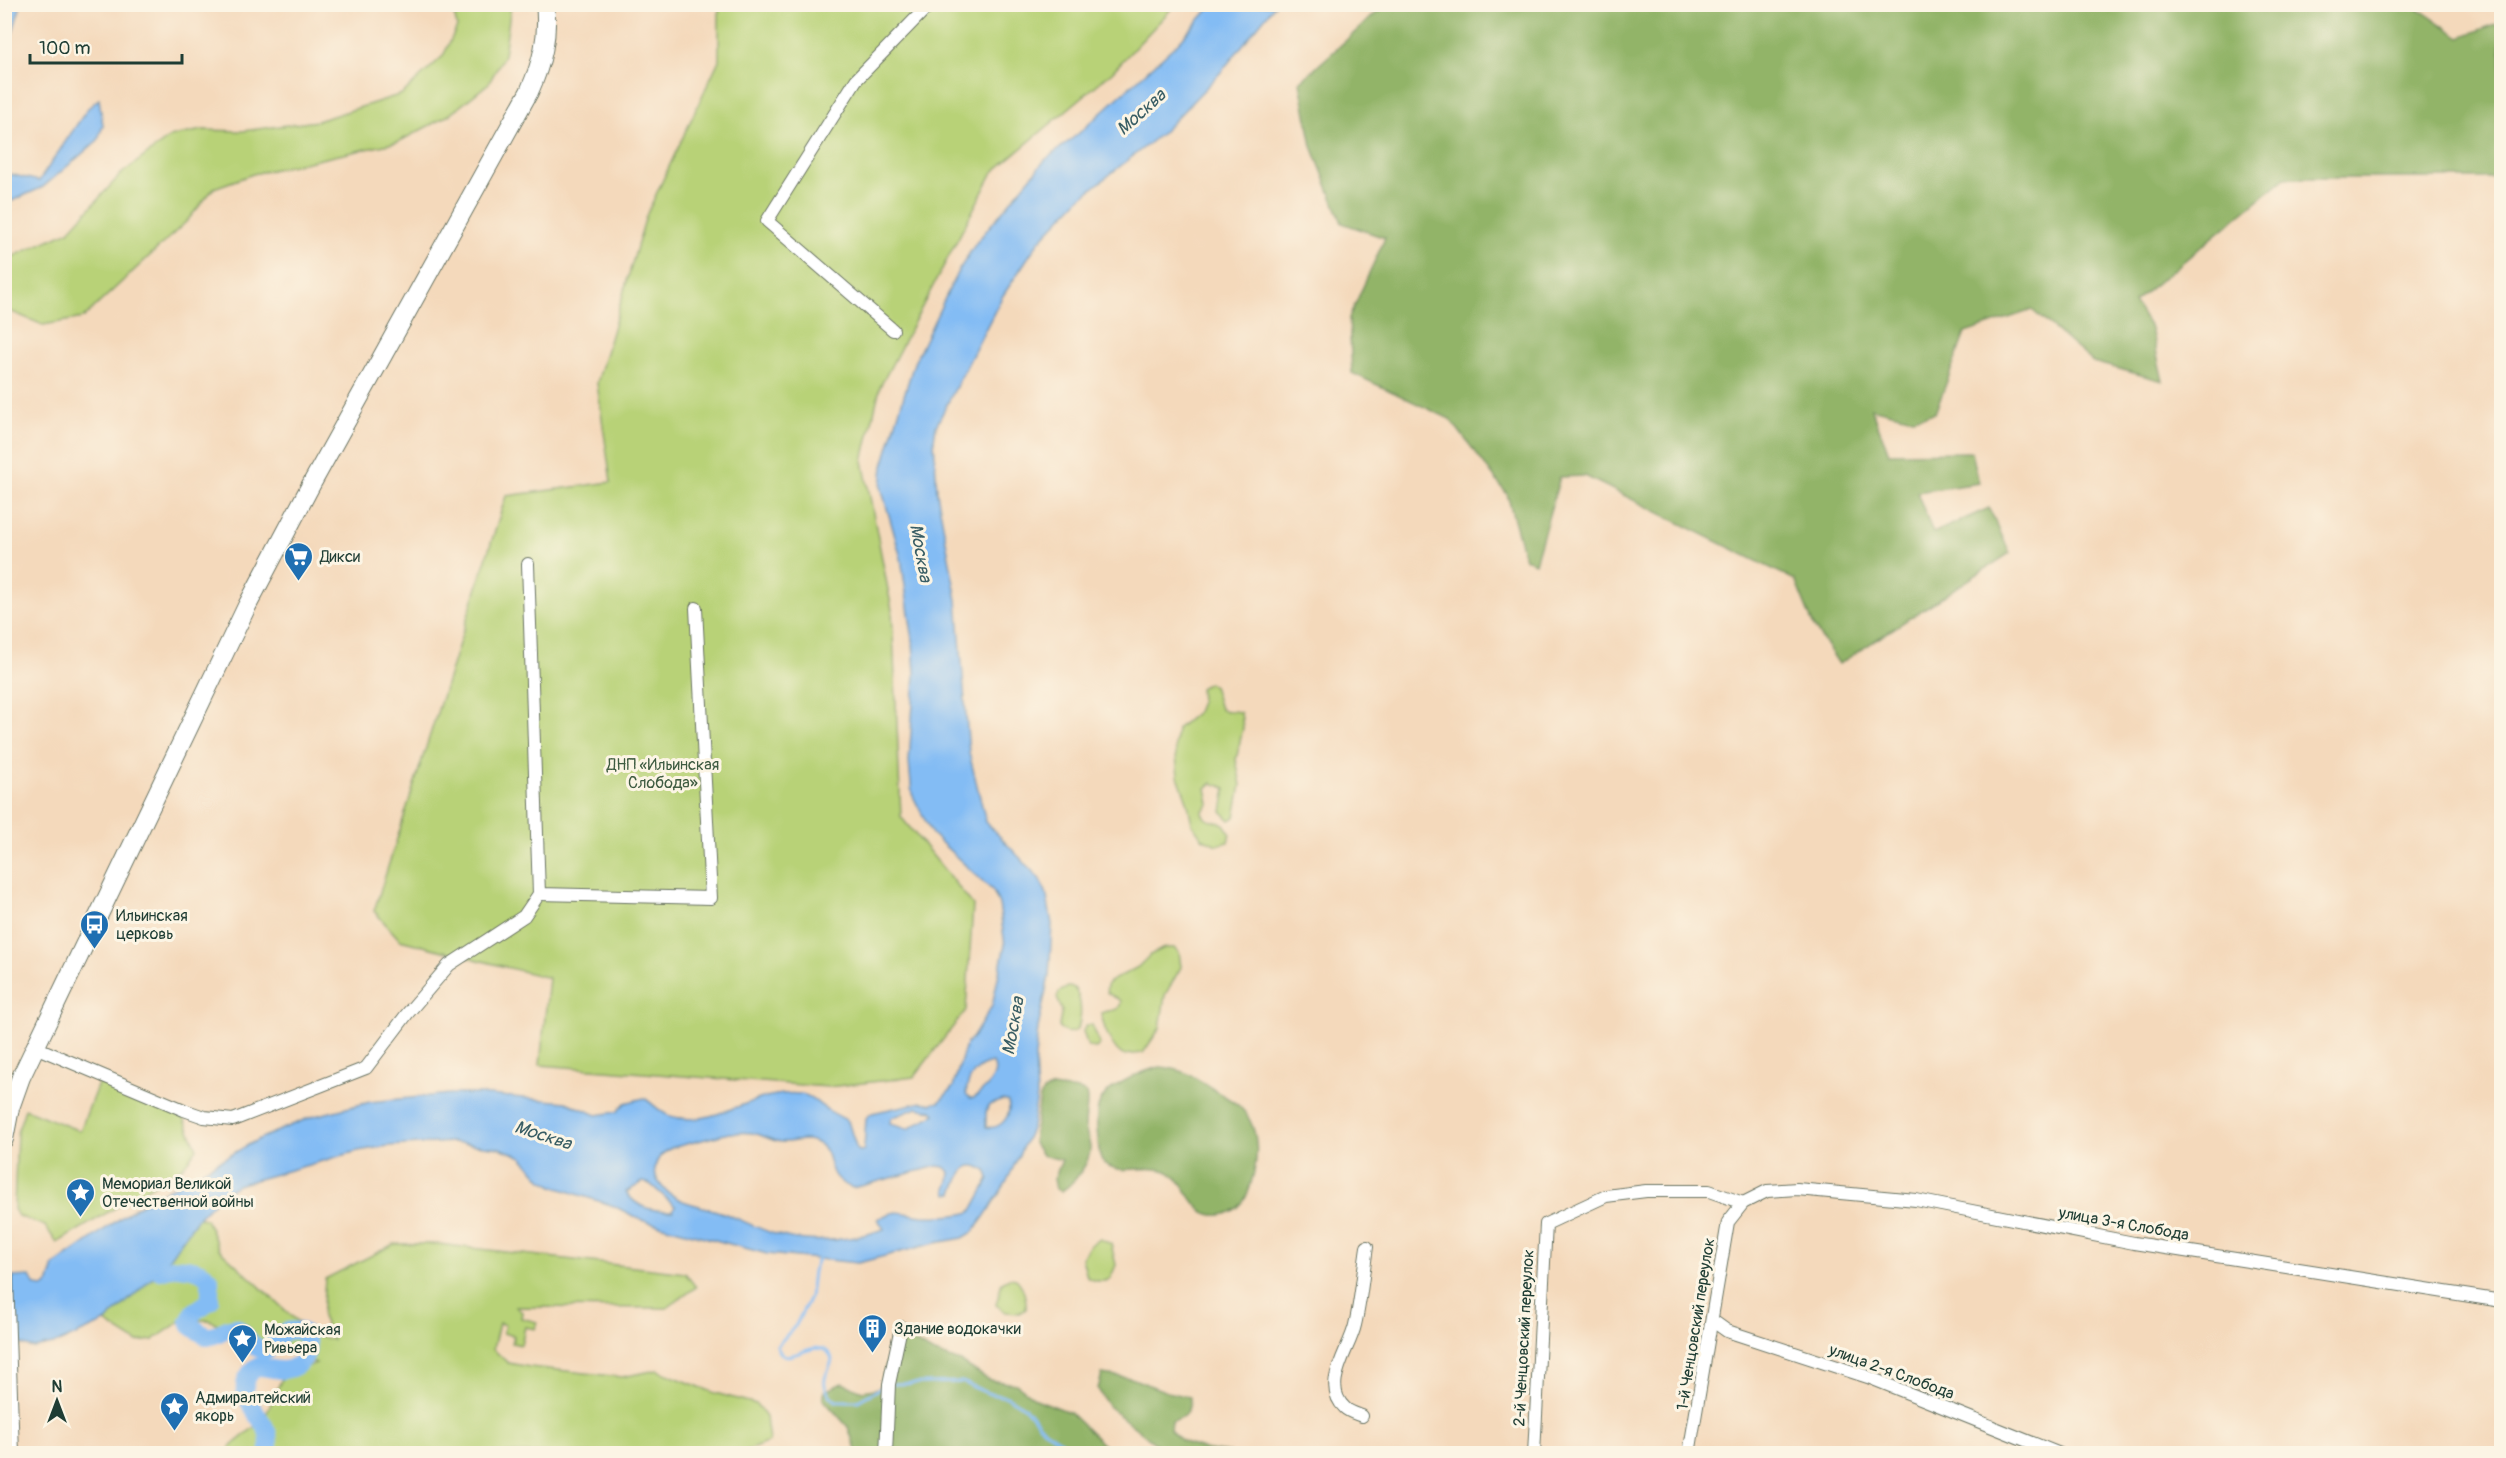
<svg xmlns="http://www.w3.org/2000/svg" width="2506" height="1458" font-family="Pangolin,sans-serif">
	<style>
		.green { fill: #b8d277; stroke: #6c8856; stroke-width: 1.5 }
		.forest { fill: #92b468; stroke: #58784e; stroke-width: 1.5 }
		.water { fill: #83bcf4; stroke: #517c94; stroke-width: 1.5; fill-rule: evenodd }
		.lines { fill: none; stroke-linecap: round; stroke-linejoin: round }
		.stream { stroke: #83bcf4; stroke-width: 3 }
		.river { stroke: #83bcf4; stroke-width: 18 }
		.minor-casing { stroke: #6a7463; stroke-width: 14 }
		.primary-casing { stroke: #6a7463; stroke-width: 20 }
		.minor { stroke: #fff; stroke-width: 12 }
		.primary { stroke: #fff; stroke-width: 18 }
		.labels { text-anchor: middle; stroke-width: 6; stroke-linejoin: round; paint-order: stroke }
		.poi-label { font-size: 16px; fill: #1f3d34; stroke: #fcf5e5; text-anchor: start }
		.park-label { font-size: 16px; fill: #3e5b41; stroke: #fcf5e5 }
		.street-label { font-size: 16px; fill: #1f3d34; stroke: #fcf5e5 }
		.water-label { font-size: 18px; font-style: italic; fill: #385d64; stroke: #fcf5e5 }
	</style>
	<rect width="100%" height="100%" fill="#fcf5e5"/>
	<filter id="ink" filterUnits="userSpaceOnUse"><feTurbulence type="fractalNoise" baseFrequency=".0167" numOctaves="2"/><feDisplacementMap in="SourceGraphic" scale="12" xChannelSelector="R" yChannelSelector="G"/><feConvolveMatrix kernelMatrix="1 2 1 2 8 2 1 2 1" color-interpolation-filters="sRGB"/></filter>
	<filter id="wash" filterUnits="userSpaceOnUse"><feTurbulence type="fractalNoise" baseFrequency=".008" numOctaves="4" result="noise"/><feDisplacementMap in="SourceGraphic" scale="24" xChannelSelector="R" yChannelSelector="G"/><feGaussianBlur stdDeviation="1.35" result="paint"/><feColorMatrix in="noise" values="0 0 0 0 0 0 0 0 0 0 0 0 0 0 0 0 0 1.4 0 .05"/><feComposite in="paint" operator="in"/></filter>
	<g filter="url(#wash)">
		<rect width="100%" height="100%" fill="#f4d9bb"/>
		<g class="green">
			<polygon points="452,5 511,5 504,55 489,83 449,115 398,142 253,174 214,188 187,221 83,318 43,325 5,309 5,260 69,231 121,174 170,137 202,130 243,131 317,121 402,94 443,56 457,27"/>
			<polygon points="719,5 1175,5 1112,72 993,172 880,387 863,461 892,610 901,817 973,905 966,1010 914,1077 828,1087 540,1065 549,978 400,940 374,911 506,496 611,482 597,383 646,216 719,60"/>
			<path d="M1209 683 1213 686 1220 709C1227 713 1234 709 1241 713L1243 728 1236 760 1241 785 1235 817 1230 820 1222 812 1226 788 1212 783 1206 788 1209 804 1202 812C1205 823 1214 820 1224 824L1230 833 1228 842 1217 845 1202 838 1192 824 1188 804 1178 776 1175 745 1177 729 1197 712 1201 702 1200 688Z"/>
			<path d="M1164 948H1174L1179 952 1181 967 1165 995 1160 1028 1143 1053 1123 1055C1113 1050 1101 1024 1102 1013 1110 1009 1120 1013 1121 1001 1113 994 1101 996 1109 982L1138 967 1150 955Z"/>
			<path d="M1068 987 1074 988C1082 998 1082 1016 1078 1029 1071 1034 1063 1034 1059 1026L1062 1010 1057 998 1059 992Z"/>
			<polygon points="1086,1025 1092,1025 1100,1044 1096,1048 1088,1047 1083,1031"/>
			<polygon points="99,1081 184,1118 197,1149 183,1167 57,1243 45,1226 18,1216 14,1209 17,1133 25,1109 80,1131"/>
			<path d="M198 1218 206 1219 219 1249 310 1333 333 1340 322 1317 325 1279 394 1244H438L685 1273 696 1287 667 1308 516 1307 522 1312 521 1318 537 1322 535 1329 525 1327 521 1345 512 1343 514 1336 503 1333 505 1325 499 1323 493 1349 508 1363 530 1367 622 1377 657 1370 715 1393 756 1404 766 1417 769 1442 738 1454 229 1453 230 1447 264 1419 283 1376 316 1363 208 1320 181 1321 153 1340 137 1342 105 1322C140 1291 172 1257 198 1218Z"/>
			<path d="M1100 1239 1111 1244 1116 1265 1110 1279C1102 1283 1094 1281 1087 1277L1082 1258 1090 1245Z"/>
			<path d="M1009 1278 1016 1279C1023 1285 1027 1300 1026 1309L1019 1313 1006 1312 996 1305 1002 1282Z"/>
		</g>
		<g class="forest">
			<polygon points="1385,5 2413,5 2460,37 2501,22 2501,178 2285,178 2134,302 2151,329 2163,381 2093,362 2032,310 1965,333 1935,413 1913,418 1871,408 1889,453 1972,452 1979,483 1917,492 1933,533 1989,508 2010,553 1839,664 1814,627 1795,580 1585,476 1560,477 1535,563 1525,559 1507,494 1450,419 1352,373 1349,318 1385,238 1342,223 1312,146 1300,82"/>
			<path d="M1160 1067C1185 1069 1192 1076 1213 1089 1221 1095 1233 1100 1240 1107 1264 1131 1258 1168 1246 1197 1242 1205 1235 1211 1226 1214 1191 1223 1191 1183 1168 1172 1150 1163 1120 1176 1106 1164 1098 1159 1099 1148 1098 1139 1094 1107 1097 1095 1126 1080 1137 1074 1147 1070 1160 1067Z"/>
			<path d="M1053 1087C1063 1090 1077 1087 1086 1093 1089 1104 1085 1114 1085 1126 1086 1134 1090 1141 1090 1149 1090 1163 1073 1185 1061 1191L1056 1189 1054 1179 1062 1160 1042 1155 1033 1142 1040 1098 1043 1091Z"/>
			<polygon points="892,1341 913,1341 932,1352 963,1363 989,1380 1016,1384 1036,1399 1069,1412 1112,1453 857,1453 848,1427 823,1399 825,1391 842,1383 863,1391 880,1388"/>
			<path d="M1102 1374 1131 1378 1167 1392 1190 1397C1190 1412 1185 1418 1171 1421L1170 1430C1187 1449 1206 1450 1230 1453H1167L1108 1406 1098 1389Z"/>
		</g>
		<g class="water">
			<polygon points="5,4 21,5 5,57 4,5"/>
			<path d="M1212 5H1275L1221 72 1162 133 1079 199 1039 241 1002 297 936 426 934 440 937 493 957 600 969 753 986 822 1039 878 1046 892 1052 924 1049 976 1038 1028 1035 1057 1037 1096 1032 1127 1006 1183 984 1217 973 1232 963 1238 935 1243 858 1263 767 1254 641 1220 614 1206 555 1187 542 1180 522 1157 500 1148 452 1142 388 1146 358 1151 237 1185 219 1197 198 1218 160 1271 105 1322 58 1343 34 1348 5 1340 13 1277 30 1276 35 1286 44 1287 49 1282 54 1265 135 1208 259 1139 311 1117 370 1102 450 1094H479L566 1102 597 1115 617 1112 625 1103 644 1098C653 1103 659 1112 670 1116 714 1130 755 1088 800 1094 812 1095 818 1105 828 1110 834 1114 841 1117 848 1121L857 1150 861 1151 864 1150 866 1118 872 1113 922 1102 931 1104 939 1102 953 1087 966 1044 973 1037 992 1006 1005 945 999 904 993 891 932 834 912 794 909 762 915 674 913 641 901 558 881 487 883 466 899 412 914 363 957 273 976 243 1045 160 1078 134 1179 42ZM993 1063C1000 1077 985 1089 974 1098H970L966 1094C967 1079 976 1065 993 1063ZM1003 1100 1008 1102C1012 1116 1001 1130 986 1127V1112L989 1105ZM917 1108 932 1111 935 1114 908 1129 890 1124 891 1118ZM729 1133C738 1133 749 1131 757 1134 767 1137 773 1142 784 1142 796 1142 806 1137 817 1143 837 1153 820 1177 853 1188L937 1166 944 1167 950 1172 949 1181 946 1189 947 1194 953 1193C958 1180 964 1159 981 1168 987 1171 988 1173 989 1179L971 1212C955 1216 939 1217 923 1216 902 1214 899 1207 878 1219L884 1229C859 1238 832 1242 806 1240 773 1238 753 1224 723 1213 710 1208 696 1206 683 1201 658 1190 641 1166 671 1148ZM643 1182 650 1184 675 1206 673 1211C654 1211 637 1209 626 1192Z"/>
			<polygon points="99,99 103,125 98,140 43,187 5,204 5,173 39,181 88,108"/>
		</g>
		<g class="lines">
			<g class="stream">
				<path d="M818 1259 813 1271 810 1297 796 1325 777 1346C784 1370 809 1341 825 1350 847 1364 806 1376 836 1401H858L886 1385"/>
				<polyline points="893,1384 962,1382 990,1394 1007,1397 1024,1407 1045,1431 1062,1442 1073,1454"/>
			</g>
			<path class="river" d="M143 1253 160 1271C174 1265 199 1266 210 1279V1301L194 1312 189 1321 191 1326 207 1337C219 1336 224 1327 236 1327 248 1336 252 1351 268 1350 282 1338 279 1326 303 1332 314 1349 303 1368 284 1370 274 1371 266 1366 256 1367 227 1392 262 1413 268 1434 269 1440 269 1447 269 1454"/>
		</g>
	</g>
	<g filter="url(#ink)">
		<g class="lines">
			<defs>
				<g id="minor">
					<polyline points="893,330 767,221 856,80 930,4"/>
					<polyline points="528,564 539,894 711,898 696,608"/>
					<polyline points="35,1047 184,1110 204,1117 233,1120 366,1068 407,1014 449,965 524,916 539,894"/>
					<polyline points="1713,1321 1727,1331 1868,1377 2060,1454"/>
					<path d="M1362 1416C1357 1414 1349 1412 1345 1408 1320 1385 1350 1349 1355 1325 1361 1300 1363 1273 1367 1247"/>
					<polyline points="886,1454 889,1384 901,1327"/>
					<polyline points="1534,1454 1546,1224 1606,1196 1646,1191 1709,1191 1743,1203"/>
					<polyline points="1689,1454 1728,1222 1743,1203 1767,1191 1797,1189 1916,1200 2134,1243 2502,1301"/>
				</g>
				<g id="primary">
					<path d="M4 1139 10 1108 21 1077 247 606 312 483 529 92C542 63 549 36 545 4"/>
					<polyline points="4,1276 10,1454"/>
				</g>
			</defs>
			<use href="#minor" class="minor-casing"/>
			<use href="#primary" class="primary-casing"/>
			<use href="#minor" class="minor"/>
			<use href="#primary" class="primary"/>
		</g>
	</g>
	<defs>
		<symbol id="supermarket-pin" viewBox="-11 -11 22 30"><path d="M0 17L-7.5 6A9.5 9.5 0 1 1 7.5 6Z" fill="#1f6fb2" stroke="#fcf5e5"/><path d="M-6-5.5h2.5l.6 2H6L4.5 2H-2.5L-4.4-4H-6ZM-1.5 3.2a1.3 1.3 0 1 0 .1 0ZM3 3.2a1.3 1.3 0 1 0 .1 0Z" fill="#fff"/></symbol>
		<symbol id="bus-pin" viewBox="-11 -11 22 30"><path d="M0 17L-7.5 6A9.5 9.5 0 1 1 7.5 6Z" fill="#1f6fb2" stroke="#fcf5e5"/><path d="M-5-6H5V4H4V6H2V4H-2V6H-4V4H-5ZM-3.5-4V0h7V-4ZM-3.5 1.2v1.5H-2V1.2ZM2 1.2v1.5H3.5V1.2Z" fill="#fff"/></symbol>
		<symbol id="sight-pin" viewBox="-11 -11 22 30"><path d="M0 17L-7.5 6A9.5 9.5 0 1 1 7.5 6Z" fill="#1f6fb2" stroke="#fcf5e5"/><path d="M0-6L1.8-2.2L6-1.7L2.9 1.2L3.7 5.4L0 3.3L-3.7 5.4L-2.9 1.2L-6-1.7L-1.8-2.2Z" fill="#fff"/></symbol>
		<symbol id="building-pin" viewBox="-11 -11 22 30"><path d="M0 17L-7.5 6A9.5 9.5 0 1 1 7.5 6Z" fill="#1f6fb2" stroke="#fcf5e5"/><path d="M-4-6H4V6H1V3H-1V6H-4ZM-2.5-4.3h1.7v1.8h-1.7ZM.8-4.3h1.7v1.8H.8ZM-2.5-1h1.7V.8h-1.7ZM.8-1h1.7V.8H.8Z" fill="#fff"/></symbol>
	</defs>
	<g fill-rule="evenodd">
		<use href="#supermarket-pin" x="282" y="540" width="33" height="45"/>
		<use href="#bus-pin" x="78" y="908" width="33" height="45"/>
		<use href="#sight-pin" x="64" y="1176" width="33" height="45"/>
		<use href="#building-pin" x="856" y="1312" width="33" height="45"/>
		<use href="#sight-pin" x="226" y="1322" width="33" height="45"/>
		<use href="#sight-pin" x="158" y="1390" width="33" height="45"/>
	</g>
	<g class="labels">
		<g class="poi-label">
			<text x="320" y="562">Дикси</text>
			<text x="116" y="921">Ильинская<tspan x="116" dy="18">церковь</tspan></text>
			<text x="102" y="1189">Мемориал Великой<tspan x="102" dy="18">Отечественной войны</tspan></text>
			<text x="894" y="1334">Здание водокачки</text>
			<text x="264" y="1335">Можайская<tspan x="264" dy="18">Ривьера</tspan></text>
			<text x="195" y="1403">Адмиралтейский<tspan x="195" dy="18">якорь</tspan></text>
		</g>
		<g class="park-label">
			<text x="663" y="770">ДНП «Ильинская<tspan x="663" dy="18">Слобода»</tspan></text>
		</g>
		<g class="street-label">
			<text transform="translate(2124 1223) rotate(10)" y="6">улица 3-я Слобода</text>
			<text transform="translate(1695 1324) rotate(-81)" y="6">1-й Ченцовский переулок</text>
			<text transform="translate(1523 1338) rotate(-87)" y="6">2-й Ченцовский переулок</text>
			<text transform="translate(1892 1371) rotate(20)" y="6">улица 2-я Слобода</text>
		</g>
		<g class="water-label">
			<text transform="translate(1141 112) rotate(-42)" y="6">Москва</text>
			<text transform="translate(921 553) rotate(80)" y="6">Москва</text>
			<text transform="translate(1013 1026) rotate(-80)" y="6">Москва</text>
			<text transform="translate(543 1135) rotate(18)" y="6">Москва</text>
		</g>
	</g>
	<rect width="2506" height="1458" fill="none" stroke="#fcf5e5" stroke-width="24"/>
	<g transform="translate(57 1401)" stroke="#fcf5e5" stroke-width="4.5" paint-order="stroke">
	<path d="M0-4.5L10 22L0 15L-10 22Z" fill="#1f3d34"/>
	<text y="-9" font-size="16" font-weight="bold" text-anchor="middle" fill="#1f3d34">N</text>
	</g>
	<path d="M30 54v9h152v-9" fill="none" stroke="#1f3d34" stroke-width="3"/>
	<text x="39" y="54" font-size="18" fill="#1f3d34" stroke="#fcf5e5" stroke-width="4.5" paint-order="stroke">100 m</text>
</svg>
